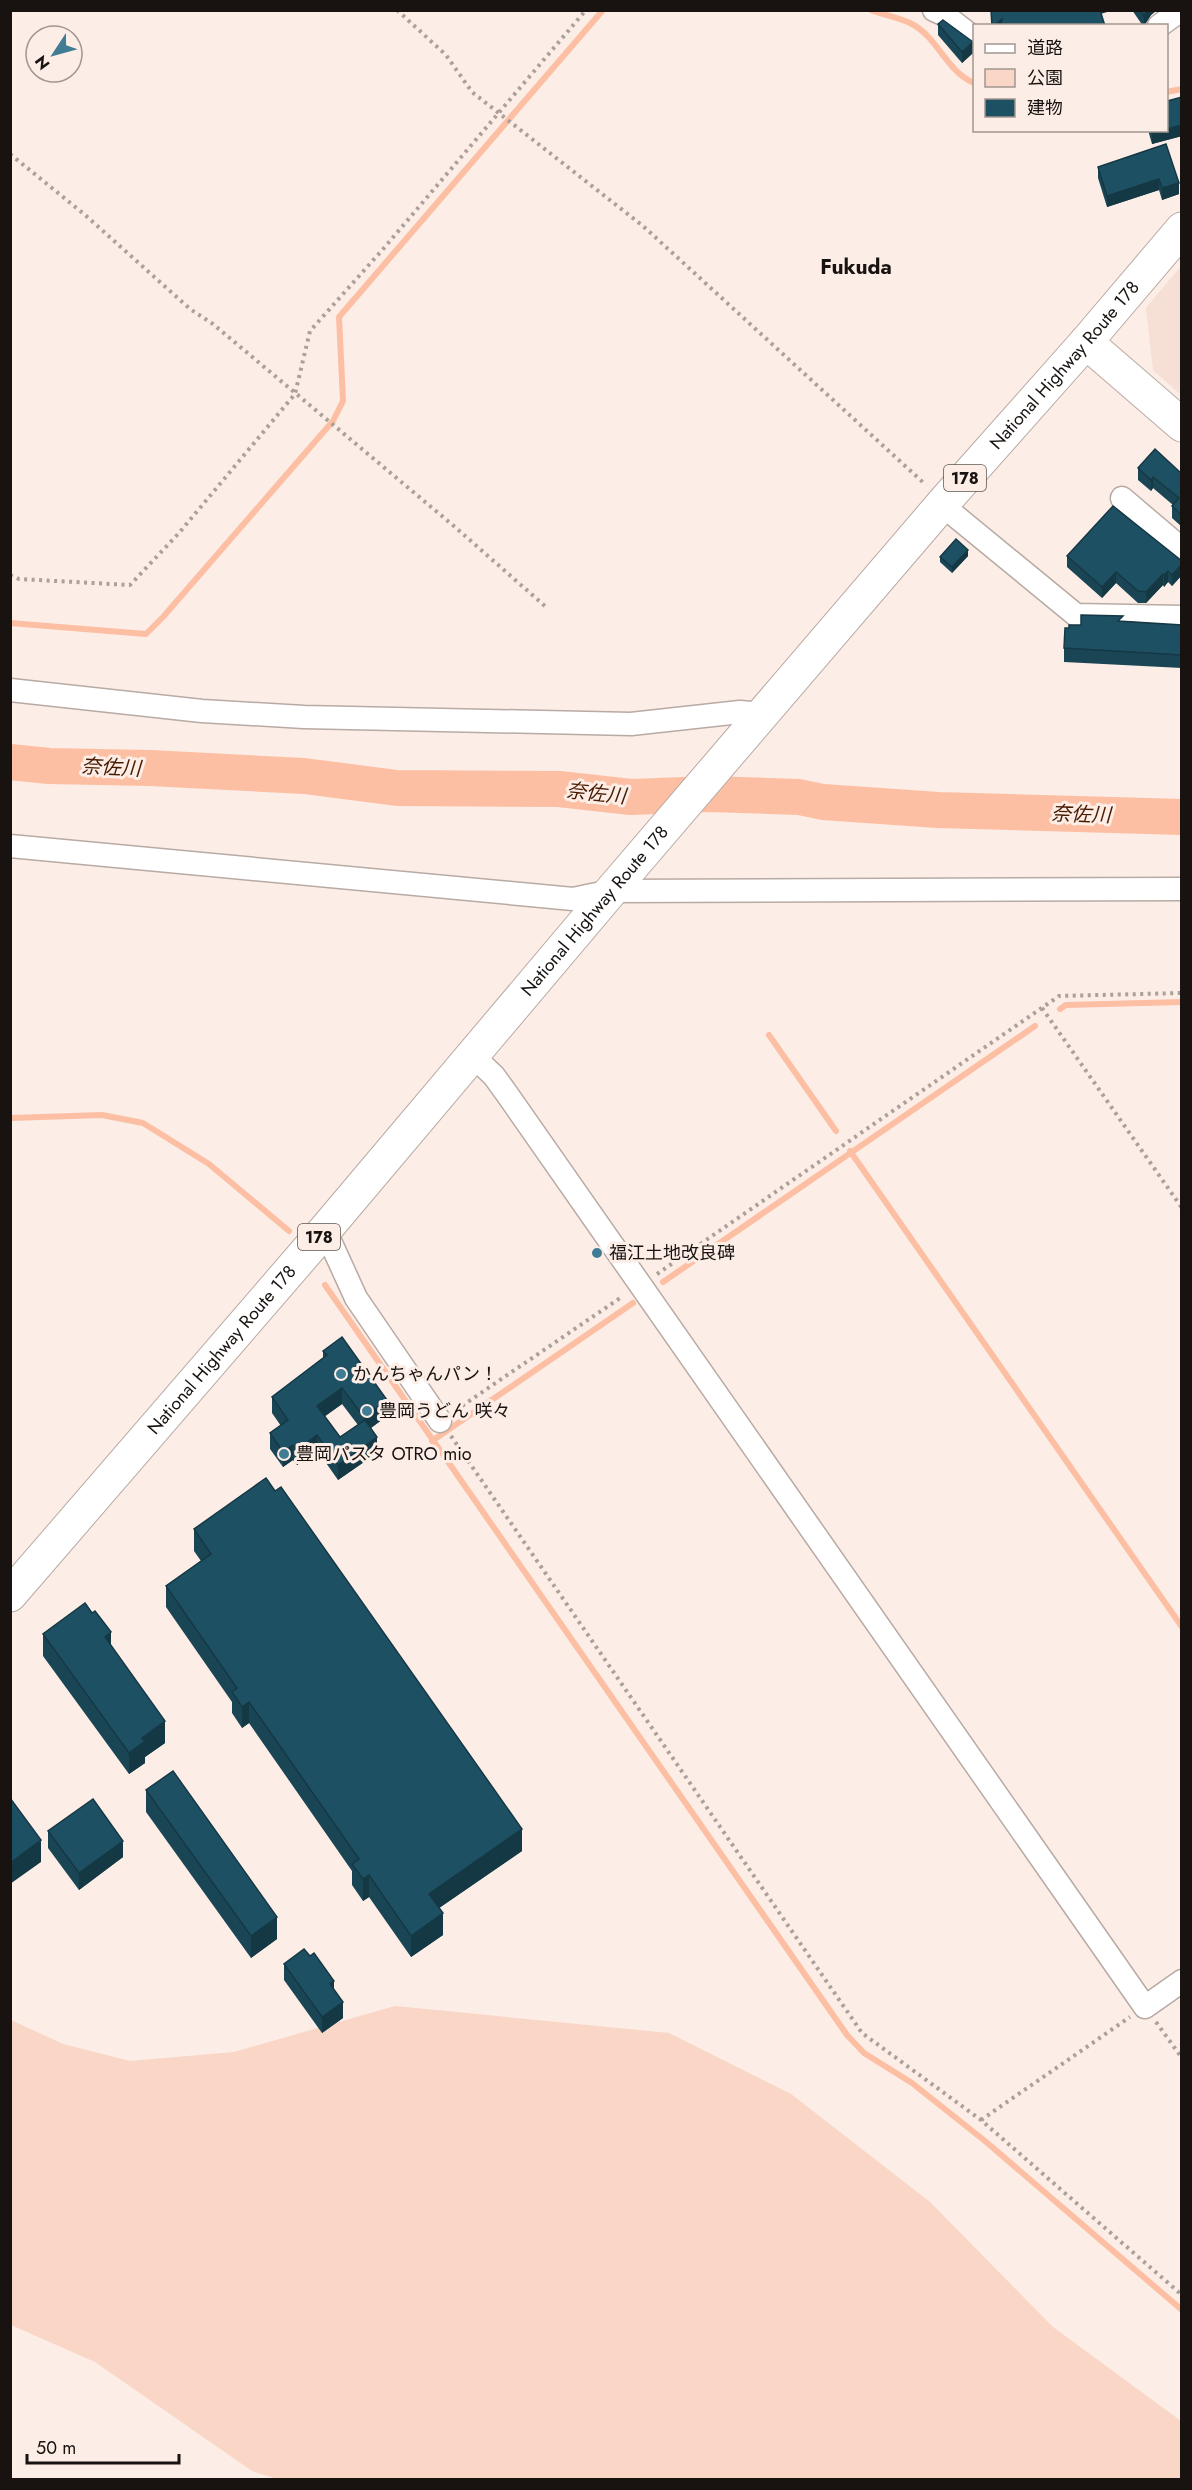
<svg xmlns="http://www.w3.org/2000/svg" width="1192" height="2490" font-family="Jost,'Noto Sans JP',sans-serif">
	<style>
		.built { fill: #f6e0d6 }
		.green { fill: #f9d6c6 }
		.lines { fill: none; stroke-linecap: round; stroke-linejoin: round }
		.stream { stroke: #fdbfa3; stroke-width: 6 }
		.river { stroke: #fdbfa3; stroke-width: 36 }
		.minor-casing { stroke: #b8aaa4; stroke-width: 25 }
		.secondary-casing { stroke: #b8aaa4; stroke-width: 35 }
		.trunk-casing { stroke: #b8aaa4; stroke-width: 35 }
		.path { stroke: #aba09a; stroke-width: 4; stroke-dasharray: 3 4.5; stroke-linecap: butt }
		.minor { stroke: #fff; stroke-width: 22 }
		.secondary { stroke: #fff; stroke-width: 33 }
		.trunk { stroke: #fff; stroke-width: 33 }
		.wall { fill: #1a4555; fill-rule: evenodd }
		.shaded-wall { fill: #153845 }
		.building { fill: #1e5063; stroke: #153845; stroke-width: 1.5 }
		.poi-dot { fill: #407c94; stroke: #fcede6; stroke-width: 2 }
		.labels { text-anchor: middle; stroke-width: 6; stroke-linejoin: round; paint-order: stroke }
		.shield { fill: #fcede6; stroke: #5c5450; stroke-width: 1.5 }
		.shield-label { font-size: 16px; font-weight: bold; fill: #181310 }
		.street-label { font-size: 18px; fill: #181310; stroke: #fcede6 }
		.poi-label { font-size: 18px; fill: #181310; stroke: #fcede6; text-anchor: start }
		.water-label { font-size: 20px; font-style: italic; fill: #491b01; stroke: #fcede6 }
		.quarter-label { font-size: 21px; font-weight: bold; fill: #181310; stroke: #fcede6 }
	</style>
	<rect width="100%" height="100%" fill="#fcede6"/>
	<polygon class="built" points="1181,266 1181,395 1153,370 1146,308"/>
	<polygon class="green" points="395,2006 669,2033 791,2094 930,2202 1053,2327 1181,2421 1181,2479 277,2479 252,2471 95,2362 11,2325 11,2020 63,2044 130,2061 234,2052"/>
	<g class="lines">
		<g class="stream">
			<path d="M871 10C884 15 900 18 912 24 938 38 947 72 974 83"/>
			<polyline points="1166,92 1182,89"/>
			<polyline points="10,623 146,634 163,617 333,421 343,401 339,317 603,10"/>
			<polyline points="1060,1009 1066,1005 1182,1002"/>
			<polyline points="769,1035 836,1131"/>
			<polyline points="10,1118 102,1115 143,1123 209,1164 289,1231"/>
			<polyline points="850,1151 1182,1627"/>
			<polyline points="663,1282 1035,1026"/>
			<polyline points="325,1285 847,2035 864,2053 912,2083 985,2141 1182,2310"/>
			<polyline points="432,1441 633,1303"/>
		</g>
		<polyline class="river" points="10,762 49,766 150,768 304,776 397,788 559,789 631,797 710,794 799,797 823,802 938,810 1182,817"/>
		<defs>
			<g id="minor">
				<polyline points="934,10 943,14 974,38"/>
				<polyline points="1159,26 1181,10"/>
				<polyline points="1122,498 1182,549"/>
				<polyline points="942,505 1076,615 1182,617"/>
				<polyline points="10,690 202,711 304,717 631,724 740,712 764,714"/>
				<polyline points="10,846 573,899 611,891 1182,889"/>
				<polyline points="473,1056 494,1076 507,1094 1145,2007 1182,1981"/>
				<polyline points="325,1230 356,1298 440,1421"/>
			</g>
			<polyline id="secondary" points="1086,342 1182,425"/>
			<g id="trunk">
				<path id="s1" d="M10 1595 325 1230 611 891 944 502 1086 342 1182 229"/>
			</g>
		</defs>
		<use href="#minor" class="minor-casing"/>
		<use href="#secondary" class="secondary-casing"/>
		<use href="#trunk" class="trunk-casing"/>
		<g class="path">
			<polyline points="397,10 446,55 472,92 643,226 926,485"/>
			<polyline points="10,154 84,214 190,309 213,324 455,527 546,607"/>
			<polyline points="10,575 19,579 130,585 179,533 295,394 310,331 384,248 586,10"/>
			<polyline points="1042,1008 1182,1208"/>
			<polyline points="657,1274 1059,996 1182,993"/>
			<polyline points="456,1410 623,1296"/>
			<polyline points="451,1436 862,2033 981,2120 1182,2295"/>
			<polyline points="1156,2022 1182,2058"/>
			<polyline points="981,2120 1130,2017"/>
		</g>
		<use href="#minor" class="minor"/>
		<use href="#secondary" class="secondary"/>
		<use href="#trunk" class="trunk"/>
	</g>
	<g class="wall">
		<polygon points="1132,10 1157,10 1151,15 1144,26 1143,26"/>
		<polygon points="938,24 973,53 962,63 938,35"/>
		<polygon points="1182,97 1182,136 1152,144 1148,130 1167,130"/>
		<polygon points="1166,144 1179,194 1162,200 1159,190 1107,207 1098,178 1098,167"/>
		<polygon points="1138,468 1182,474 1182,527 1172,518 1172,506 1173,505 1153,488 1151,491 1138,480"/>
		<polygon points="968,556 952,573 940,562 940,557"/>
		<polygon points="1067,556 1182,561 1182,575 1172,586 1168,582 1164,587 1163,585 1146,603 1138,603 1116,583 1102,598 1067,567"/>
		<polygon points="1123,621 1182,625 1182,668 1064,662 1064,648 1081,625"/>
		<path d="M323 1351 387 1416 371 1428 377 1453 338 1480 317 1450 297 1465 293 1460 283 1467 270 1449V1433L281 1426 272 1413V1397L323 1358ZM342 1404 358 1425 340 1437 325 1416Z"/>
		<polygon points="194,1529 522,1851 439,1908 443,1935 411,1957 369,1897 363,1901 352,1885 352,1871 249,1723 242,1728 232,1713 232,1702 166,1607 166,1586 201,1561 194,1551"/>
		<polygon points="43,1634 111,1646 165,1743 145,1757 145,1763 129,1774 43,1656"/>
		<polygon points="146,1790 277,1939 251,1958 146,1812"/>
		<polygon points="48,1831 123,1857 79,1890 48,1848"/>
		<polygon points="284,1964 334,1990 343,2018 322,2033 284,1980"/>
	</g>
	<g class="shaded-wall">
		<polygon points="1097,10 1114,10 1097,15"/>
		<polygon points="1147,10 1157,10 1151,15 1144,26 1144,16"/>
		<polygon points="1002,19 1002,26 994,26"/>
		<polygon points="973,42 973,53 962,63 962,52"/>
		<polygon points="1182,125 1182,136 1152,144 1152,133 1161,130 1167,130 1167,129"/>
		<polygon points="1159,179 1159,190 1107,207 1107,196"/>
		<polygon points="1179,183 1179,194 1162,200 1162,188"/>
		<polygon points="1153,477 1153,488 1151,491 1151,480"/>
		<polygon points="968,550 968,556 952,573 952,567"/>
		<polygon points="1182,564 1182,575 1172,586 1172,575"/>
		<polygon points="1168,571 1168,582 1164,587 1164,575"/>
		<polygon points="1116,572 1116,583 1102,598 1102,587"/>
		<polygon points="1163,574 1163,585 1146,603 1146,592"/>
		<polygon points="342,1388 342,1404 317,1422 317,1406"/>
		<polygon points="387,1400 387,1416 364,1433 364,1417"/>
		<polygon points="317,1435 317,1450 297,1465 297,1450"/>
		<polygon points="377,1437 377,1453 338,1480 338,1465"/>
		<polygon points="293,1445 293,1460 283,1467 283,1452"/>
		<polygon points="111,1632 111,1654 105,1637"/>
		<polygon points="249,1702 249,1723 242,1728 242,1707"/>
		<polygon points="165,1721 165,1743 145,1757 145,1763 129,1774 129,1753 142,1738"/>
		<polygon points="522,1829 522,1851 429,1915 429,1894"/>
		<polygon points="41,1840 41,1862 10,1884 10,1863"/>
		<polygon points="123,1841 123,1857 79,1890 79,1873"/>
		<polygon points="369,1875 369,1897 363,1901 363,1879"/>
		<polygon points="443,1913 443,1935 411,1957 411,1936"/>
		<polygon points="277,1917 277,1939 251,1958 251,1936"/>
		<polygon points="334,1981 334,1997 330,1984"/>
		<polygon points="343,2002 343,2018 322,2033 322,2017"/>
	</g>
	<g class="building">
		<polygon points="991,10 1100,10 1105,26 1001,26 1002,19 994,26 992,26"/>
		<polygon points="1140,10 1147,10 1144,16"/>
		<polygon points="943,20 973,42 962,52 938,24"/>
		<polygon points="1182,97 1182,125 1167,129 1167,101"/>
		<polygon points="1151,130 1161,130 1152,133"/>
		<polygon points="1166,144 1179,183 1162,188 1159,179 1107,196 1098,167"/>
		<polygon points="1155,449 1182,474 1182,515 1172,506 1179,498 1153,477 1151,480 1138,468"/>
		<polygon points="1113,506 1182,561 1182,564 1172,575 1168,571 1164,575 1163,574 1146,592 1138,591 1116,572 1102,587 1067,556"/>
		<polygon points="956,539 968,550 952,567 940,557"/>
		<polygon points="1081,615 1123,616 1118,621 1182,625 1182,655 1064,648 1065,628 1069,628 1069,625 1081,625"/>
		<polygon points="342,1337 387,1400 364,1417 342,1388 317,1406 340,1437 365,1420 377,1437 338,1465 317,1435 297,1450 293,1445 283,1452 270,1433 288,1420 272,1397 327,1355 323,1351"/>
		<polygon points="266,1478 275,1491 281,1487 522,1829 429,1894 443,1913 411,1936 369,1875 363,1879 352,1864 359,1859 249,1702 242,1707 232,1692 237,1688 166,1586 211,1554 194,1529"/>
		<polygon points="85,1603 92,1613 95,1611 111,1632 105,1637 165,1721 142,1738 145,1741 129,1753 43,1634"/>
		<polygon points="173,1771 277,1917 251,1936 146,1790"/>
		<polygon points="10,1798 41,1840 10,1863"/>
		<polygon points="93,1799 123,1841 79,1873 48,1831"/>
		<polygon points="304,1949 310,1956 314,1953 334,1981 330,1984 343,2002 322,2017 284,1964"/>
	</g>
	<g class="poi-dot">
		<circle cx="597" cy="1253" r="6"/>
		<circle cx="341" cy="1374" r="6"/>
		<circle cx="367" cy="1411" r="6"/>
		<circle cx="284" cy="1454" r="6"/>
	</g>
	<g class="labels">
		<g class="shield">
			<rect x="944" y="465" width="42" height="26" rx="4.5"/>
			<rect x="298" y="1224" width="42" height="26" rx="4.5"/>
		</g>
		<g class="shield-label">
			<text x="965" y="484">178</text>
			<text x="319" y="1243">178</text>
		</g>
		<g class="street-label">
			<text dy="6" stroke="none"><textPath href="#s1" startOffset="1620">National Highway Route 178</textPath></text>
			<text dy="6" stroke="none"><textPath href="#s1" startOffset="900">National Highway Route 178</textPath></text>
			<text dy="6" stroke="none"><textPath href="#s1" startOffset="324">National Highway Route 178</textPath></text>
		</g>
		<g class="poi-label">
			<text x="609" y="1259">福江土地改良碑</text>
			<text x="353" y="1380">かんちゃんパン！</text>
			<text x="379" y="1417">豊岡うどん 咲々</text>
			<text x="296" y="1460">豊岡パスタ OTRO mio</text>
		</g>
		<g class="water-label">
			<text transform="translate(111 767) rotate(3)" y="7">奈佐川</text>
			<text transform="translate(596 793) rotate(6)" y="7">奈佐川</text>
			<text transform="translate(1081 814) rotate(2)" y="7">奈佐川</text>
		</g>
		<g class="quarter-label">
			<text x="856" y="274">Fukuda</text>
		</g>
	</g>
	<rect width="1192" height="2490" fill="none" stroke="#181310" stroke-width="24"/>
	<rect x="973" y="24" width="195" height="108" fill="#fcede6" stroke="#a19690" stroke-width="1.5"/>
	<rect x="985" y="44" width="30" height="9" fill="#ffffff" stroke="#a19690" stroke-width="1.5"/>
	<text x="1027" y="54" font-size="18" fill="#181310">道路</text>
	<rect x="985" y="69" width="30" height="18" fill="#f9d6c6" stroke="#a19690" stroke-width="1.5"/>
	<text x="1027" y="84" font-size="18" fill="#181310">公園</text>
	<rect x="985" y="99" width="30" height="18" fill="#1e5063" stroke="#a19690" stroke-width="1.5"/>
	<text x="1027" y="114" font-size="18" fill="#181310">建物</text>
	<g transform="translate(54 54) rotate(234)"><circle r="28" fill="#fcede6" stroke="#a19690" stroke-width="1.5"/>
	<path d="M0-4.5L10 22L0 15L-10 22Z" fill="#407c94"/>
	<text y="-9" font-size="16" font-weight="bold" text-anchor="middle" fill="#181310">N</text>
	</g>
	<path d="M27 2454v9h152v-9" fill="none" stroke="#181310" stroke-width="3"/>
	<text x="36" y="2454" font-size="18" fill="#181310" stroke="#fcede6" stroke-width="4.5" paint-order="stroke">50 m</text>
</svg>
